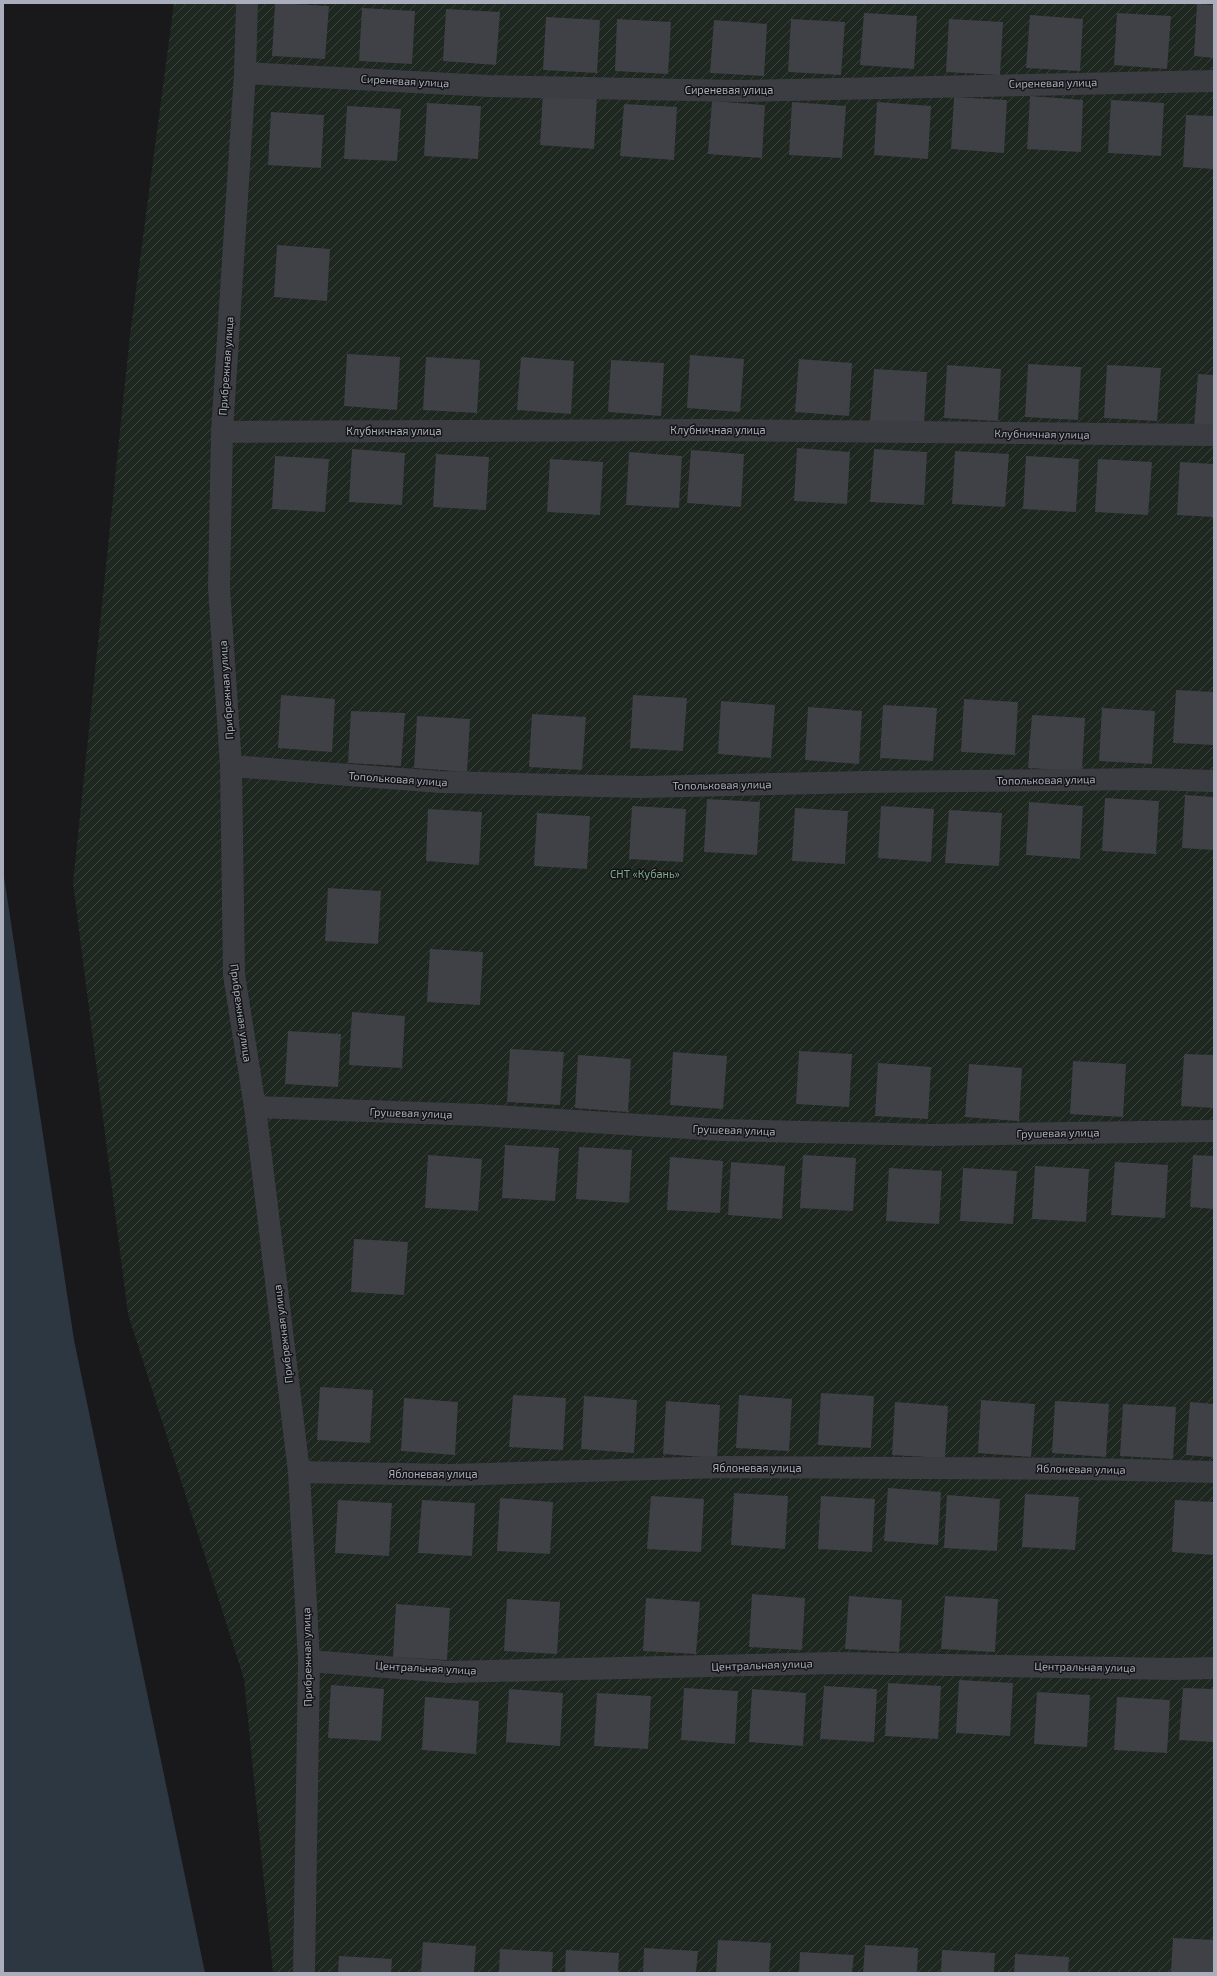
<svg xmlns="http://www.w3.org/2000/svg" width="1217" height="1976" font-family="'Exo 2',sans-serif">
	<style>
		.garden { fill: url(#garden-furrows) }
		.water { fill: #2d3741 }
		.building { fill: #404146 }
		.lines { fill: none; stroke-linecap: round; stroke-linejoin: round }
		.minor { stroke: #3c3c43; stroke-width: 22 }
		.labels { text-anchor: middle; stroke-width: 3; stroke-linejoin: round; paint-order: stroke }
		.street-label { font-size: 11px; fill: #aaaebc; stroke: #141417 }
		.park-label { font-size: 11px; fill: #7fa986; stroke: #141417 }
	</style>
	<defs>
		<pattern id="garden-furrows" width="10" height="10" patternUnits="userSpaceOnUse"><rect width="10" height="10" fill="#1e2720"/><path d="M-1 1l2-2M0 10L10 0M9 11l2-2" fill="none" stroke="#3c443e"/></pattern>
	</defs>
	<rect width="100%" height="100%" fill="#19191c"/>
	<polygon class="garden" points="174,3 1214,3 1214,1973 273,1973 244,1679 128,1314 73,883 130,335"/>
	<polygon class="water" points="3,870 74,1340 205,1973 3,1973"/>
	<g class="building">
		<polygon points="275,3 329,6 325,59 272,56"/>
		<polygon points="1197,4 1214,5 1214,58 1194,56"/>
		<polygon points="362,8 415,11 412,64 359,61"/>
		<polygon points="446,9 500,12 496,65 443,61"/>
		<polygon points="864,13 917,16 914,69 860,65"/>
		<polygon points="1117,13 1171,16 1167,69 1114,65"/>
		<polygon points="1030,15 1083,19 1080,71 1026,68"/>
		<polygon points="546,17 600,20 597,73 543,70"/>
		<polygon points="617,19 671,22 668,74 615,71"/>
		<polygon points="791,19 845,22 841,75 788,72"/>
		<polygon points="949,19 1003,22 1000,75 946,72"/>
		<polygon points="714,20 767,24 764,76 710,73"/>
		<polygon points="543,93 597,96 594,149 540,145"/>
		<polygon points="1030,96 1083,100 1081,152 1027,149"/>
		<polygon points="954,97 1007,100 1004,153 951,149"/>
		<polygon points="1111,100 1164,103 1161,156 1108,153"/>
		<polygon points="712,101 765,105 762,158 708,154"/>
		<polygon points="792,102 846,106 842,158 789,155"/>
		<polygon points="877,102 931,106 928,159 874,155"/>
		<polygon points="427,103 481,106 478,159 424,156"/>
		<polygon points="624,104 677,107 674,160 620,156"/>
		<polygon points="347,106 401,109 397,161 344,159"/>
		<polygon points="271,112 324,115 321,168 268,165"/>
		<polygon points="1186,115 1214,116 1214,169 1183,167"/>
		<polygon points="277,245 330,249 327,301 274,297"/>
		<polygon points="347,354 400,357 397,410 344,406"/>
		<polygon points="690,355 744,359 740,412 687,408"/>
		<polygon points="426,357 480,360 477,413 423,410"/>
		<polygon points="521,357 574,361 571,414 517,410"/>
		<polygon points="799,359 852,363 849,416 795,412"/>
		<polygon points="611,360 664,363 661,416 608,412"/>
		<polygon points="1028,364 1081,367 1078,420 1025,417"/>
		<polygon points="947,365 1001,369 998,421 944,418"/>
		<polygon points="1107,365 1161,368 1157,421 1104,418"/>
		<polygon points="874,369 927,372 924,425 870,422"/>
		<polygon points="1198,374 1214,375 1214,428 1194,427"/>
		<polygon points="797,448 850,452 847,504 794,501"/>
		<polygon points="352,449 405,453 402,505 349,502"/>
		<polygon points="874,449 927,452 924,505 870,502"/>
		<polygon points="691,450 744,454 741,507 687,503"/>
		<polygon points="955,451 1009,454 1005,507 952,504"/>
		<polygon points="629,452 682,456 679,508 626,505"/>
		<polygon points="436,454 489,457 486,510 433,507"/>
		<polygon points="275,456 329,459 325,512 272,509"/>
		<polygon points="1026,456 1079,459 1076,512 1023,509"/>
		<polygon points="550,459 603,462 600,515 547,512"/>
		<polygon points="1098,459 1152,462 1148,515 1095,512"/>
		<polygon points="1180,462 1214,464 1214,517 1177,515"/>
		<polygon points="1176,690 1214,692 1214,745 1173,743"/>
		<polygon points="281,695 335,699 332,752 278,748"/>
		<polygon points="633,695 687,698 683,751 630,748"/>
		<polygon points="964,699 1018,702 1015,755 961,752"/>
		<polygon points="721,701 775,705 771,758 718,754"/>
		<polygon points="883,705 937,708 933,761 880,758"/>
		<polygon points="808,707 862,711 859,764 805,760"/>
		<polygon points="1102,708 1155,711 1152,764 1099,761"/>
		<polygon points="351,711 405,713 401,766 348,763"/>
		<polygon points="532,714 586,717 582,770 529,767"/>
		<polygon points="1032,715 1085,718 1082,771 1028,768"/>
		<polygon points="417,716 470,719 467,772 414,768"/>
		<polygon points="1185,795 1214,797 1214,850 1182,848"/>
		<polygon points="1105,798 1159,801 1156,854 1102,851"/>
		<polygon points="707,799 760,802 757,855 704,852"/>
		<polygon points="1029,802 1083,806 1080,859 1026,855"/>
		<polygon points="632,806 686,809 683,862 629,859"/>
		<polygon points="881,806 934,809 931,862 878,858"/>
		<polygon points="795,808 848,811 845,864 792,861"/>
		<polygon points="428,809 482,812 479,865 426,861"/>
		<polygon points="949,810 1002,813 999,866 945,863"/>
		<polygon points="537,813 590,816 587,869 534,866"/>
		<polygon points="328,888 381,891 378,944 325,941"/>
		<polygon points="430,949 483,952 480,1005 427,1002"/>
		<polygon points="352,1012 405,1016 402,1068 349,1065"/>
		<polygon points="288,1031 341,1034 338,1087 285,1084"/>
		<polygon points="510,1049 564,1052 560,1105 507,1102"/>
		<polygon points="799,1051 852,1054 849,1107 796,1104"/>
		<polygon points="673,1052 727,1056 723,1109 670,1105"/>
		<polygon points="1184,1054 1214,1055 1214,1108 1181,1106"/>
		<polygon points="578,1055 631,1059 628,1112 575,1108"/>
		<polygon points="1073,1061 1126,1064 1123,1117 1070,1114"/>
		<polygon points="878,1063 931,1067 928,1119 875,1116"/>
		<polygon points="969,1064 1022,1068 1019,1121 965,1117"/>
		<polygon points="505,1145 559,1148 555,1201 502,1198"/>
		<polygon points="579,1147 632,1150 629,1203 576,1199"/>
		<polygon points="428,1155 482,1159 478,1211 425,1208"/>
		<polygon points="803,1155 856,1158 853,1211 800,1208"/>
		<polygon points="1193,1155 1214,1156 1214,1209 1190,1207"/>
		<polygon points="670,1157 723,1161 720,1213 667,1210"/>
		<polygon points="731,1162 785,1166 782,1219 728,1215"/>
		<polygon points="1115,1162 1168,1165 1165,1218 1111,1215"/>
		<polygon points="1035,1166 1089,1169 1086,1222 1032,1219"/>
		<polygon points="889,1168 942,1171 939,1224 886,1221"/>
		<polygon points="963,1168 1017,1171 1013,1224 960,1221"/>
		<polygon points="354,1239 408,1242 404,1295 351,1292"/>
		<polygon points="320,1387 373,1390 370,1443 317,1440"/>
		<polygon points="821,1393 874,1396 871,1448 818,1445"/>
		<polygon points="513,1395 566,1398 563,1450 509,1447"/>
		<polygon points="739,1395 792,1399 789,1451 736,1448"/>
		<polygon points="584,1396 637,1400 634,1453 581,1449"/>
		<polygon points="404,1398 458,1402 455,1455 401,1451"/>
		<polygon points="981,1400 1035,1404 1031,1457 978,1453"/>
		<polygon points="666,1401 720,1405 717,1458 663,1454"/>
		<polygon points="1055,1401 1109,1404 1106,1457 1052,1453"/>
		<polygon points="895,1402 948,1406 945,1458 892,1455"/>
		<polygon points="1190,1402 1214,1404 1214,1457 1186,1455"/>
		<polygon points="1123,1404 1176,1407 1173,1459 1120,1456"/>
		<polygon points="888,1488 941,1492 938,1545 884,1541"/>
		<polygon points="734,1493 788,1496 785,1549 731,1545"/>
		<polygon points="1025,1494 1079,1497 1075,1550 1022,1547"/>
		<polygon points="947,1495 1000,1499 997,1551 944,1548"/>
		<polygon points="651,1496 704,1499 701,1552 647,1549"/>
		<polygon points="821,1496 875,1499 872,1552 818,1549"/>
		<polygon points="500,1498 553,1502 550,1554 497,1551"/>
		<polygon points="338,1500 392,1503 389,1556 335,1553"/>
		<polygon points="422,1500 475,1503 472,1556 418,1553"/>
		<polygon points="1175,1500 1214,1502 1214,1555 1172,1552"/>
		<polygon points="752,1594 805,1598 802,1650 749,1647"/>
		<polygon points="849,1596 902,1600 899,1652 845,1649"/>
		<polygon points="945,1596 998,1599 995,1652 941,1649"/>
		<polygon points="646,1598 700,1602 696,1654 643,1651"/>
		<polygon points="507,1599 560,1602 557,1654 504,1651"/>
		<polygon points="396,1604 450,1608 447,1660 393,1657"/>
		<polygon points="959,1680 1013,1683 1010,1736 956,1733"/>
		<polygon points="888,1683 941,1686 938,1739 885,1736"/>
		<polygon points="331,1685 384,1689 381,1741 328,1738"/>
		<polygon points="824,1686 877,1689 874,1742 820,1739"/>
		<polygon points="684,1688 738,1691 735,1744 681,1740"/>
		<polygon points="1183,1688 1214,1689 1214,1742 1179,1740"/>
		<polygon points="509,1689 563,1693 560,1746 506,1742"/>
		<polygon points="752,1689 806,1693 803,1746 749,1742"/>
		<polygon points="1037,1692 1090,1695 1087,1747 1034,1744"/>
		<polygon points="597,1693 651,1696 648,1749 594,1746"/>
		<polygon points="425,1697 479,1701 476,1754 422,1750"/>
		<polygon points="1117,1697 1170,1700 1167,1753 1114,1750"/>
		<polygon points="1173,1938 1214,1940 1214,1973 1171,1973"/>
		<polygon points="718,1940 771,1943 769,1973 716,1973"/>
		<polygon points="423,1942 476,1946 474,1973 421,1973"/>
		<polygon points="865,1945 918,1948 917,1973 863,1973"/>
		<polygon points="644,1948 698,1951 696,1973 643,1973"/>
		<polygon points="500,1949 553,1952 552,1973 499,1973"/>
		<polygon points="566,1950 619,1953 618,1973 565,1973"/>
		<polygon points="942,1950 995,1953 994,1973 941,1973"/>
		<polygon points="800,1952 854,1955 852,1973 799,1973"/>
		<polygon points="1015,1954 1069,1957 1068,1973 1014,1973"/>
		<polygon points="339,1956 392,1959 391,1973 338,1973"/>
	</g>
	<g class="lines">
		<g class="minor">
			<polyline points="247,3 245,73 222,432 219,588 231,766 234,975 255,1107 299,1472 309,1661 304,1973"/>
			<polyline points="245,73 488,86 741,91 1214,81"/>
			<polyline points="222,432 702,430 1214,435"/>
			<polyline points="231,766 441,782 642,787 864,782 1149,779 1214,781"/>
			<polyline points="255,1107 480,1115 720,1130 932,1135 1214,1131"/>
			<polyline points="299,1472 450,1475 723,1467 1089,1469 1214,1472"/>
			<polyline points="309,1661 449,1672 835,1663 1174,1669 1214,1668"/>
		</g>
	</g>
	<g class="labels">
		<g class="street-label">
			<text transform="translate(405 81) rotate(3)" y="4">Сиреневая улица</text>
			<text transform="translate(1053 83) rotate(-1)" y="4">Сиреневая улица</text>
			<text x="729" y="94">Сиреневая улица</text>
			<text transform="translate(226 366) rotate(-86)" y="4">Прибрежная улица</text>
			<text x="718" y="434">Клубничная улица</text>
			<text x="394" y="435">Клубничная улица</text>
			<text transform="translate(1042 434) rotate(1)" y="4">Клубничная улица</text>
			<text transform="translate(226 690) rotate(-94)" y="4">Прибрежная улица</text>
			<text transform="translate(398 779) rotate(4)" y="4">Топольковая улица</text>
			<text transform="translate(1046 780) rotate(-1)" y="4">Топольковая улица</text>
			<text transform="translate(722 785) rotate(-1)" y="4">Топольковая улица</text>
			<text transform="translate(241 1013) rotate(82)" y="4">Прибрежная улица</text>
			<text transform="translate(411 1113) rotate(2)" y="4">Грушевая улица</text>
			<text transform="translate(734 1130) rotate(2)" y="4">Грушевая улица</text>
			<text transform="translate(1058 1133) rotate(-1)" y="4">Грушевая улица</text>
			<text transform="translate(283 1334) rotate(-97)" y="4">Прибрежная улица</text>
			<text x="757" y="1472">Яблоневая улица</text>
			<text transform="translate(1081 1469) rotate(1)" y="4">Яблоневая улица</text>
			<text x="433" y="1478">Яблоневая улица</text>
			<text transform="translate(307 1657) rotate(-91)" y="4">Прибрежная улица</text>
			<text transform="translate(762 1665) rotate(-2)" y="4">Центральная улица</text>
			<text transform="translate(1085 1667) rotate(1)" y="4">Центральная улица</text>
			<text transform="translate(426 1668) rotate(3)" y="4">Центральная улица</text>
		</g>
		<g class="park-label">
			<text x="645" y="878">СНТ «Кубань»</text>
		</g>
	</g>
	<rect width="1217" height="1976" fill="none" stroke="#aaaebc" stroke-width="8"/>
</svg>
